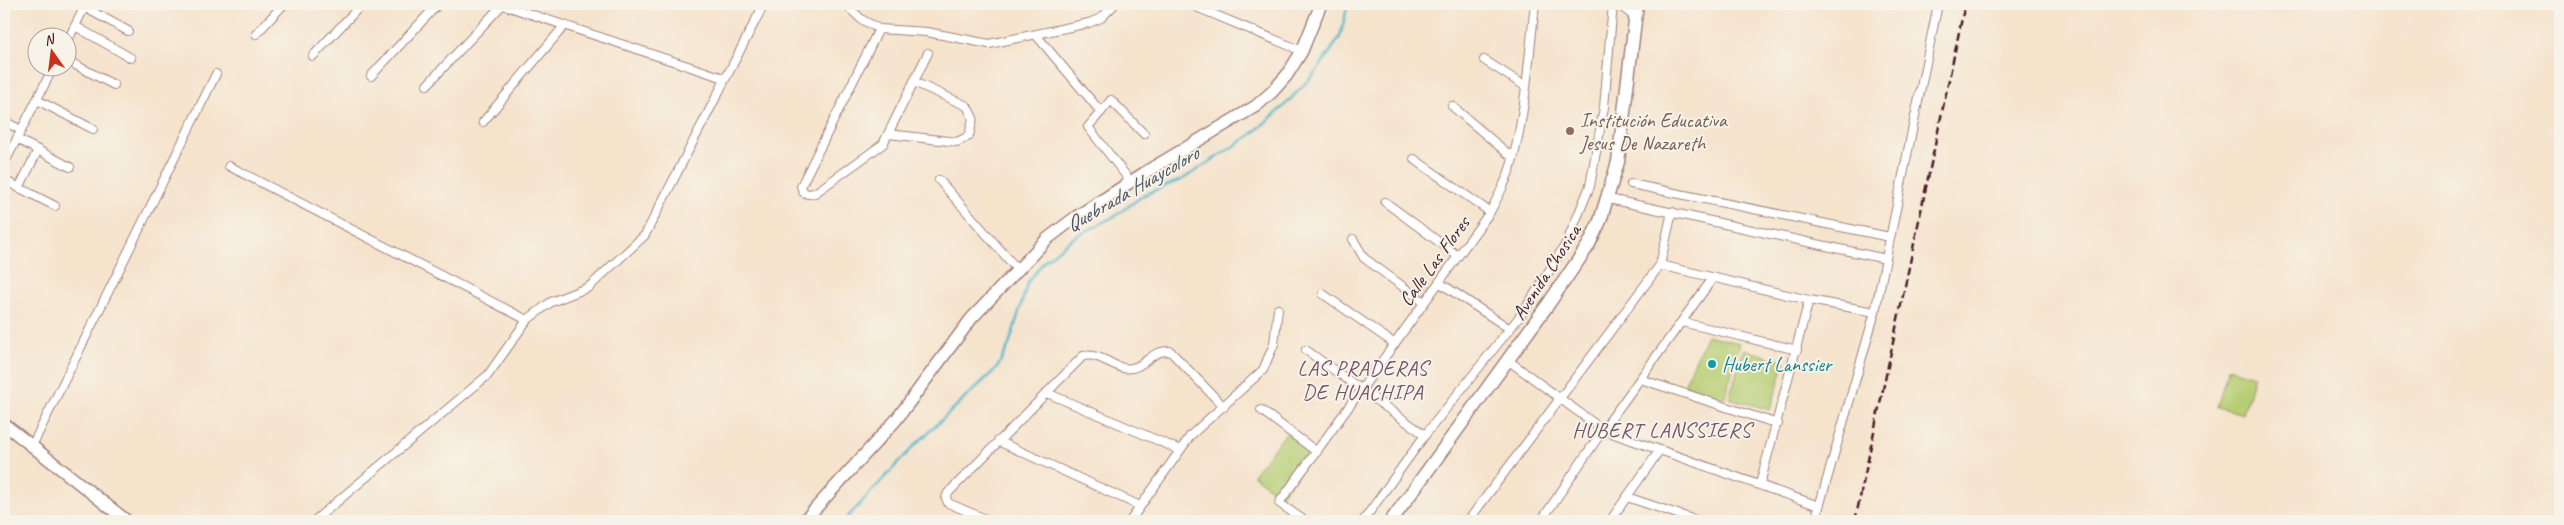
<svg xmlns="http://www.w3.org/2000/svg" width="2564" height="525" font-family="Caveat,sans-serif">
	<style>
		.green { fill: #b6ce73; stroke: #80764f }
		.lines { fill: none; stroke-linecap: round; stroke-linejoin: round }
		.stream { stroke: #4db4cb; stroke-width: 2.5 }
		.street-casing { stroke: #a0817c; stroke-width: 10 }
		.secondary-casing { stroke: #a0817c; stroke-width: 14 }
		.primary-casing { stroke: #a0817c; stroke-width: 15 }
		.street { stroke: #fff; stroke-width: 8 }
		.secondary { stroke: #fff; stroke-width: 11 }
		.primary { stroke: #fff; stroke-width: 12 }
		.rail { stroke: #4a1f2b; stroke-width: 2.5; stroke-dasharray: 8 4; stroke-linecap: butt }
		.education-dot { fill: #8d6e63; stroke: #f7f3e8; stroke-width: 2 }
		.culture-dot { fill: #0f9aa8; stroke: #f7f3e8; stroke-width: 2 }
		.labels { text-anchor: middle; stroke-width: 4; stroke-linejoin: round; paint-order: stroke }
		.education-label { font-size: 20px; fill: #785e54; stroke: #f7f3e8; text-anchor: start }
		.street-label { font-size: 20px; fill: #4a1f2b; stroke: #f7f3e8 }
		.culture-label { font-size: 20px; fill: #0d838f; stroke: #f7f3e8; text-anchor: start }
		.water-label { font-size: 21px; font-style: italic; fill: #4b5363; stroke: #f7f3e8 }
		.neighbourhood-label { font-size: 21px; letter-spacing: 1px; fill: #74516a; stroke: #f7f3e8 }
	</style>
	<rect width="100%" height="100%" fill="#f7f3e8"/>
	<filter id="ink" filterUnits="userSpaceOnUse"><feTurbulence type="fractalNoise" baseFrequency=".02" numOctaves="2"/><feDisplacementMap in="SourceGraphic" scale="10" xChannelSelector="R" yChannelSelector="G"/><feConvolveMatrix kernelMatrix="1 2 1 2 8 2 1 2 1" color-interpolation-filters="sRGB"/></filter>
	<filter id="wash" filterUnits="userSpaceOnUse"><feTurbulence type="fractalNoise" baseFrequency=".0096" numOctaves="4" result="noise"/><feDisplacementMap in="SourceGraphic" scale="20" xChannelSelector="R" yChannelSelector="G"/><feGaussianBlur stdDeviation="1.12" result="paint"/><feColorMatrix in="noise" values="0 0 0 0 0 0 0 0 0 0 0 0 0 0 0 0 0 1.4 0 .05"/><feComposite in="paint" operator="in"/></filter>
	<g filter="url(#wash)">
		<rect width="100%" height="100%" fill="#f5e3cc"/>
		<g class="green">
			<polygon points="1707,335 1740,343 1725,398 1684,385"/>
			<polygon points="1744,349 1785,362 1770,410 1729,398"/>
			<polygon points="2228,368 2254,376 2243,414 2217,407"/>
			<polygon points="1286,433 1313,454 1280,496 1253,475"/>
		</g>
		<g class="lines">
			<polyline class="stream" points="844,521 915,445 997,368 1009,345 1028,282 1044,261 1073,238 1115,216 1144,195 1183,179 1251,135 1283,107 1317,71 1340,37 1348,4"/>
		</g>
	</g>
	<g filter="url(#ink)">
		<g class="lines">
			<defs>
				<g id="street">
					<polyline points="500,4 724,78"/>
					<polyline points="845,4 861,19 879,29 927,32 989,44 1089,23 1101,18 1115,4"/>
					<polyline points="1189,4 1302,51"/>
					<polyline points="1618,4 1635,17"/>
					<polyline points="84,7 128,31"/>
					<polyline points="75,26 131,58"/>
					<polyline points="879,29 801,186 803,192 808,194 815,193 883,144 928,53"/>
					<polyline points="256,34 284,4"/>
					<polyline points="1036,35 1101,112"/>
					<polyline points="68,40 86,4"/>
					<polyline points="313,56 362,4"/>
					<polyline points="1484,60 1525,86"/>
					<polyline points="68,61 114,85"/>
					<polyline points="371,76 438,4"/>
					<polyline points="427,85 502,5"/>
					<polyline points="37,100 93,129"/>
					<polyline points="1452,106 1513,158"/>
					<polyline points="4,121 21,130"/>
					<polyline points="483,122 565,25"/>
					<polyline points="889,134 957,142 969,136 973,118 967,106 914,82"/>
					<polyline points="17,139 70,167"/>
					<polyline points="1414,159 1490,212"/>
					<polyline points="4,164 53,68"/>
					<polyline points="229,166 527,320"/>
					<polyline points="4,180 55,206"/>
					<polyline points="939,180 1017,269"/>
					<polyline points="1131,182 1088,127 1111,100 1144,134"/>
					<polyline points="1631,184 1890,237"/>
					<polyline points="19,188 38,150"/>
					<polyline points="1609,199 1886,259"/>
					<polyline points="1385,202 1458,256"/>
					<polyline points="1353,239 1364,258 1424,302"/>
					<polyline points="1660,265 1809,300 1875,312"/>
					<polyline points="1440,283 1510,329"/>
					<polyline points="1323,294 1395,344"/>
					<polyline points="1682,322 1797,350"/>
					<polyline points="1306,350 1425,435"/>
					<polyline points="1509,361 1603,430 1819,506"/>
					<polyline points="1640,379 1778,424"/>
					<polyline points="1047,393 1180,450"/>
					<polyline points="1261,410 1317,452"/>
					<polyline points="998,441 1140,506"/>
					<polyline points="32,446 216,74"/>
					<polyline points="1760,484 1809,300"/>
					<polyline points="1627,497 1698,521"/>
					<polyline points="314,521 488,375 527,320 551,302 589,287 645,235 764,4"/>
					<path d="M990 521 948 503 946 498 948 493 1083 356C1102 352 1117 372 1132 368 1147 365 1151 350 1170 351L1224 407"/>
					<polyline points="1130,521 1191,435 1263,370 1274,344 1278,309"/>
					<path d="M1305 521 1279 503 1490 212C1499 195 1508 178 1513 159 1526 109 1529 55 1535 4"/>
					<polyline points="1363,521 1425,435 1524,311 1567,242 1590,186 1604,107 1613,4"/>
					<polyline points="1468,521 1660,265 1672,212"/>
					<polyline points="1541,521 1603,430 1713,278"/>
					<polyline points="1610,521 1659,451"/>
					<polyline points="1815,521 1875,312 1938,4"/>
				</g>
				<g id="secondary">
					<polyline points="4,424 127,521"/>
					<polyline points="804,521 896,420 971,319 1047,239 1076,217 1149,170 1256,106 1272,92 1287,75 1302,51 1321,4"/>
				</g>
				<polyline id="primary" points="1391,521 1549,303 1588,246 1600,221 1618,162 1637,4"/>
			</defs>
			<use href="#street" class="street-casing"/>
			<use href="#secondary" class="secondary-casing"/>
			<use href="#primary" class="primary-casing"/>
			<use href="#street" class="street"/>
			<use href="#secondary" class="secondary"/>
			<use href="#primary" class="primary"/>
			<polyline class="rail" points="1855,521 1965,4"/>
		</g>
	</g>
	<circle class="education-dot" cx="1570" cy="131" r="5"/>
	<circle class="culture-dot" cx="1712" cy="364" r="5"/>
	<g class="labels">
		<g class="education-label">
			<text x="1580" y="127">Institución Educativa<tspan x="1580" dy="23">Jesus De Nazareth</tspan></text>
		</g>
		<g class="street-label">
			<text transform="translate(1434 261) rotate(-54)" y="7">Calle Las Flores</text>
			<text transform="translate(1546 272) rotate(-57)" y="7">Avenida Chosica</text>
		</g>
		<g class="culture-label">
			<text x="1722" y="371">Hubert Lanssier</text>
		</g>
		<g class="water-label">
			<text transform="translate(1132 189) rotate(-30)" y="7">Quebrada Huaycoloro</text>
		</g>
		<g class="neighbourhood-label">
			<text x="1363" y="375">LAS PRADERAS<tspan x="1363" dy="24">DE HUACHIPA</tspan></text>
			<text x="1662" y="437">HUBERT LANSSIERS</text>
		</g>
	</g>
	<rect width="2564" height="525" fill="none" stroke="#f7f3e8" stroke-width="20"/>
	<g transform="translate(52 52) rotate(346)"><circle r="24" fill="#f7f3e8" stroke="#b29e9c"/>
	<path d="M0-4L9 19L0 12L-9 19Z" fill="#c8321e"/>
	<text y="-8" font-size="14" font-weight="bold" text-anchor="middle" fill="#4a1f2b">N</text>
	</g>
</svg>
